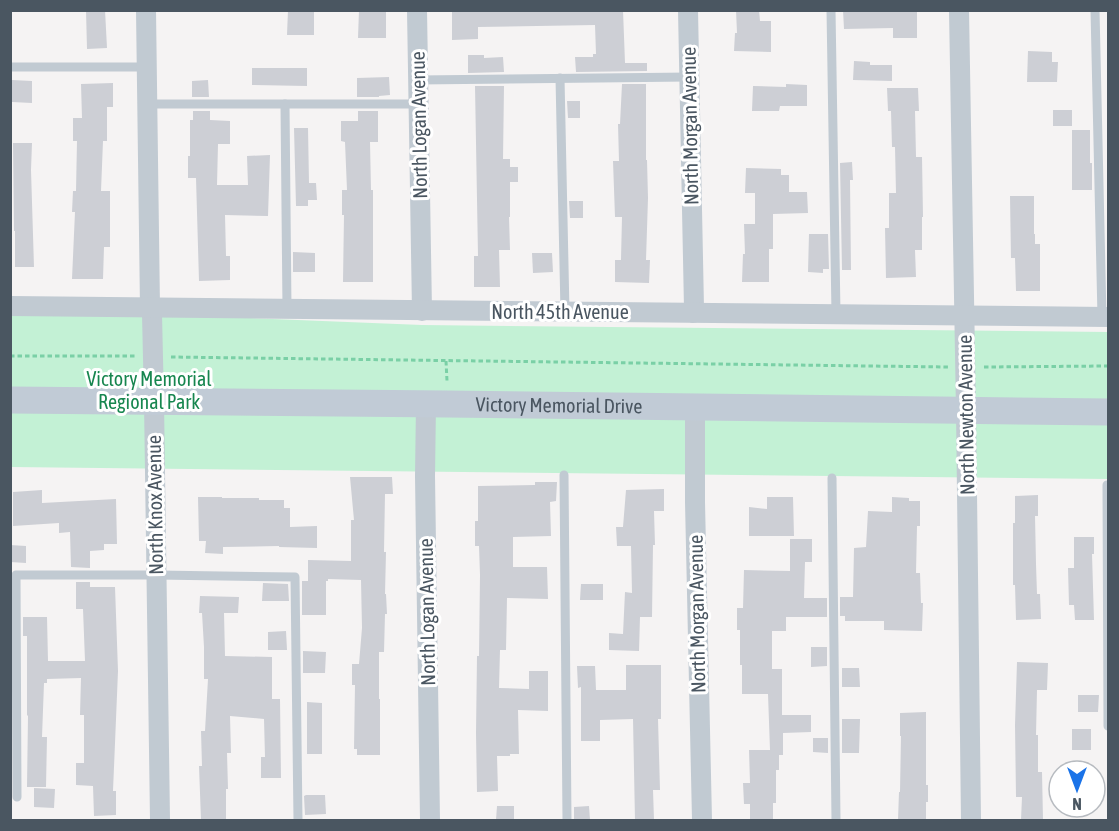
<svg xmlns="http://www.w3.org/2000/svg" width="1119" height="831" font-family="'Asap Condensed',sans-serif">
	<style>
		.green { fill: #c3f1d5 }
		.building { fill: #cdcfd5 }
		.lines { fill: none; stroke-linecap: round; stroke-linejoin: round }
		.path { stroke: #7ad0a6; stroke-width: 3; stroke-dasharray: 4.5 3; stroke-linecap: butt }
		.lane { stroke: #c1cad2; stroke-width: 9 }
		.street { stroke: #c1cad2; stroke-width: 20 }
		.secondary { stroke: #c1cbd6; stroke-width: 27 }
		.labels { text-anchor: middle; stroke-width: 6; stroke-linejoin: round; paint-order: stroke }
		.street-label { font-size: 20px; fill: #4a5661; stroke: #fff }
		.park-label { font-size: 20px; fill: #17864f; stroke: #fff }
	</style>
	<rect width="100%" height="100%" fill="#f5f3f3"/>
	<polygon class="green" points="152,314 422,325 1108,332 1108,479 11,467 10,315"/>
	<g class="building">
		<polygon points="86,10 105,10 107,48 87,49"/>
		<polygon points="288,10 314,10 314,35 287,35"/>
		<polygon points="359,10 386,10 386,38 358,38"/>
		<polygon points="452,10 623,10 625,63 647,63 647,71 576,72 575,57 593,57 593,54 596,54 595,25 478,27 478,39 452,40"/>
		<polygon points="736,10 759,10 760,21 771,21 771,52 734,51 735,33 737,33"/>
		<polygon points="843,10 917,10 917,38 893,38 893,28 844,29"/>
		<polygon points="1028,51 1052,52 1052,62 1058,62 1057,82 1027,82"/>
		<polygon points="468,55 484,55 484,58 503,57 504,72 468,73"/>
		<polygon points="854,61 870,62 870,65 892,65 892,81 853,80"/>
		<polygon points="252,68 307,68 307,86 252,85"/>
		<polygon points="389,77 390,95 379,96 379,97 357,97 357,78"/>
		<polygon points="12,80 32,81 32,103 12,102"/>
		<polygon points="208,80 209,97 192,97 192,81"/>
		<polygon points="113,83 113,107 107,107 107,141 103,141 101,191 110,191 110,247 104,247 103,279 72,279 75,212 72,212 73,191 76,191 77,141 73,141 73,118 82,118 81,84"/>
		<polygon points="622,84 646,84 646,160 647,160 648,198 646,260 650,260 649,283 615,282 615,260 621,260 622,217 615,217 613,161 619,161 618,124 620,124"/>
		<polygon points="786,84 807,85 807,106 780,106 779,111 752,111 753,86 786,87"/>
		<polygon points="475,86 504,86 503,159 510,159 510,167 518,167 518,182 510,182 510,217 509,217 510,250 499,250 500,287 474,287 474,256 478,256"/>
		<polygon points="887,88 918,88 919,111 915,111 916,157 922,157 923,217 922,217 922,250 915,250 916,277 886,278 885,228 889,228 889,193 896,193 895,147 892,147 891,111 888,111"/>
		<polygon points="567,101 580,101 580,118 568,118"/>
		<rect x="1053" y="110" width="19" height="16"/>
		<polygon points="193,111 210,111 210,120 230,121 230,144 218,144 217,185 248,185 247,156 270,155 268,216 225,215 226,256 230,256 230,280 199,281 196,178 188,178 188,156 190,156 190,120 193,120"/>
		<polygon points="358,111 378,111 378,142 370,142 371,190 373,190 373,282 343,282 344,215 342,215 342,190 347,190 345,142 341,141 341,121 358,121"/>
		<polygon points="294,128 308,128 309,183 316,183 317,200 308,200 308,206 296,206"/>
		<polygon points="1072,130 1090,130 1090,163 1092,163 1092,190 1072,190"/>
		<polygon points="13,143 32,143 31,170 34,267 15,267 15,231 14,231"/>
		<polygon points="852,162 853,180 850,180 851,270 842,270 840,163"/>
		<polygon points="746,168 781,169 781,175 789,175 789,192 807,192 808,213 773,214 773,249 769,249 769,282 742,282 743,254 745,254 744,224 755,224 755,193 745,193"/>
		<polygon points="1010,196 1034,196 1034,234 1035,234 1035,244 1040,244 1040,291 1016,291 1015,258 1011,258"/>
		<polygon points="569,201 583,201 583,218 570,218"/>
		<polygon points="809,234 828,234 829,269 823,269 823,273 808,272"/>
		<polygon points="293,252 315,253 315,272 293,272"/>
		<polygon points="532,253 552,253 553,272 533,273"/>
		<polygon points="350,477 392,477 393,494 385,494 384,552 386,552 385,594 386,594 387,614 385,614 384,652 379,652 379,699 380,699 380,755 357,755 357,749 354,749 355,685 352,685 352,664 359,664 362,628 361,580 328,579 328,581 326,581 326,615 302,615 302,581 308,581 308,560 351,561 351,520 354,520"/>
		<polygon points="535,482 557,482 556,501 550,502 551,536 513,537 513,567 547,567 548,599 507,598 506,650 500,650 499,688 529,689 529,671 548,671 548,711 518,710 519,754 510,754 510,756 497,756 498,791 477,792 476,733 477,656 479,656 480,575 479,546 475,546 475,521 478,521 478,486 535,485"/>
		<polygon points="664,489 664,511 654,511 655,545 653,545 652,617 640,617 639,651 609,650 609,633 623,634 625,592 632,593 631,546 617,546 616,527 623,527 626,490"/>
		<polygon points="42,490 42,503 116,499 117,544 104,544 104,550 90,551 90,568 71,567 70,532 59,533 59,523 13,526 13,492"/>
		<polygon points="1038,495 1038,516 1035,516 1036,564 1037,594 1040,594 1041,619 1016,620 1015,585 1013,585 1013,523 1015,523 1015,496"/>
		<polygon points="198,497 222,497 222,498 259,498 259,500 284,500 284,508 290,508 290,527 317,526 317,548 279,547 279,546 223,547 223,554 205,553 206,541 199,541"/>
		<polygon points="767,497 793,497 794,536 749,536 749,507 767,509"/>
		<polygon points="892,497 909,498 909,501 920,501 920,526 917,526 916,573 920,573 921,603 923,603 922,631 884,630 884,621 845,621 845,616 840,616 840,597 853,597 854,548 866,547 868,511 892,512"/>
		<polygon points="1074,537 1094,537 1094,554 1092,554 1094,620 1075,620 1074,605 1069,605 1068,568 1074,568"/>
		<polygon points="790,539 812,539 812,562 805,562 804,598 827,598 827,617 786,617 786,631 772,631 772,669 782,669 782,715 811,715 811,732 783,733 783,755 779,755 779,770 776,770 776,803 773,803 773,820 750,820 750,804 744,804 743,783 750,783 749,750 770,750 768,694 742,694 742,665 740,665 740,630 737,630 737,608 743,608 744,570 790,571"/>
		<polygon points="10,545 26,546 26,563 10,562"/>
		<polygon points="76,582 90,582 90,587 115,587 118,671 113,791 116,791 116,815 94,816 93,786 76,785 76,763 84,763 84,715 80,715 81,678 47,679 47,683 44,683 42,737 47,737 46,787 27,787 28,716 27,715 27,636 23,636 23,617 47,617 48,661 85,661 83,609 76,609"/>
		<polygon points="263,583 288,584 289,601 262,601"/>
		<polygon points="581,584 603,584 603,600 580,600"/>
		<polygon points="200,596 239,597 238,613 224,613 225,656 272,657 272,699 280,699 281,778 261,778 261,757 265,757 264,719 230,716 231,753 227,753 228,789 226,789 226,820 201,820 199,766 202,766 201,731 205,731 208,679 204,679 204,647 202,613 199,613"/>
		<polygon points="286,631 287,650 268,650 268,632"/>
		<polygon points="811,647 827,647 827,666 811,667"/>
		<polygon points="303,651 326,652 325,673 303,673"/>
		<polygon points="1017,662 1048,663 1047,690 1037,690 1036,735 1038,735 1038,772 1042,772 1043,820 1021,820 1022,797 1016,797 1015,725"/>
		<polygon points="626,665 661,665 661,719 658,719 660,790 653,790 654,820 635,820 633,719 600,720 600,741 581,741 581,687 578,688 577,666 595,666 596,690 626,690"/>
		<polygon points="842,668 859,668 860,687 842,687"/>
		<polygon points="1078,695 1099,695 1098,712 1078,712"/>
		<polygon points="307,702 322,703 322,754 307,754"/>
		<polygon points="926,712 926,785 928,785 928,802 926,802 926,820 898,820 899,792 900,792 901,736 900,736 900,713"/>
		<polygon points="842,719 860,719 859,753 842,753"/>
		<rect x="1072" y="729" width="19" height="21"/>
		<polygon points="813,738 828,738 828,753 813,752"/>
		<polygon points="34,788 55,789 54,808 34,807"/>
		<polygon points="306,795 325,795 326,814 305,815 304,796"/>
		<polygon points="497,806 514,806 514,820 496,820"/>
		<polygon points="589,806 590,820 574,820 574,807"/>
	</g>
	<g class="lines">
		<g class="path">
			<polyline points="10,356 135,356"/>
			<polyline points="171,357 948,367"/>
			<polyline points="446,361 447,381"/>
			<polyline points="984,367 1108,366"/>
		</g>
		<g class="lane">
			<polyline points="831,10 836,314"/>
			<polyline points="1095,10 1102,317"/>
			<polyline points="10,67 147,67"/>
			<polyline points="560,78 565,312"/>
			<polyline points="418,80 689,77"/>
			<polyline points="147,104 419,104"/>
			<polyline points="285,104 287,309"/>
			<polyline points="564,475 567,820"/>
			<polyline points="832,478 836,820"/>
			<polyline points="1107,485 1108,726"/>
			<polyline points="17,797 16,575 156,575 295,577 298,820"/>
		</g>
		<g class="street">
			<polyline points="146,10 150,308 152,314 154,402 160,820"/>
			<polyline points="417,10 422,311"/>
			<polyline points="688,10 694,308 693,313"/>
			<polyline points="959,10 966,411 971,820"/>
			<polyline points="10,306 1108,317"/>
			<polyline points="426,404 425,476 430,820"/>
			<polyline points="695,407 695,502 702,820"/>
		</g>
		<path class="secondary" id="s1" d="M10 400 447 404 1108 412"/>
	</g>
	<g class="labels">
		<g class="street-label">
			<text transform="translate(419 125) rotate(-91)" y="7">North Logan Avenue</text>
			<text transform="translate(690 126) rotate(-91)" y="7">North Morgan Avenue</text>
			<text x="560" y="319">North 45th Avenue</text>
			<text dy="7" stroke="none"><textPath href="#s1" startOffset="549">Victory Memorial Drive</textPath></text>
			<text transform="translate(966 415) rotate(-91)" y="7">North Newton Avenue</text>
			<text transform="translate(155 505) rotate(-91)" y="7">North Knox Avenue</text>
			<text transform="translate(427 612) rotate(-91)" y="7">North Logan Avenue</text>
			<text transform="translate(697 614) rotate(-91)" y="7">North Morgan Avenue</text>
		</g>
		<g class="park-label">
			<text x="149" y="386">Victory Memorial<tspan x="149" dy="23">Regional Park</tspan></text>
		</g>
	</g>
	<rect width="1119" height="831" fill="none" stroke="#4a5661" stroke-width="24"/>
	<g transform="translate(1077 789) rotate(180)"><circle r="28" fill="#ffffff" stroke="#b7bbc0" stroke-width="1.5"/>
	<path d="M0-4.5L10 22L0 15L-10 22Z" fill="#1a73e8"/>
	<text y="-9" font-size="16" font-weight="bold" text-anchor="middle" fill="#4a5661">N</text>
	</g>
</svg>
